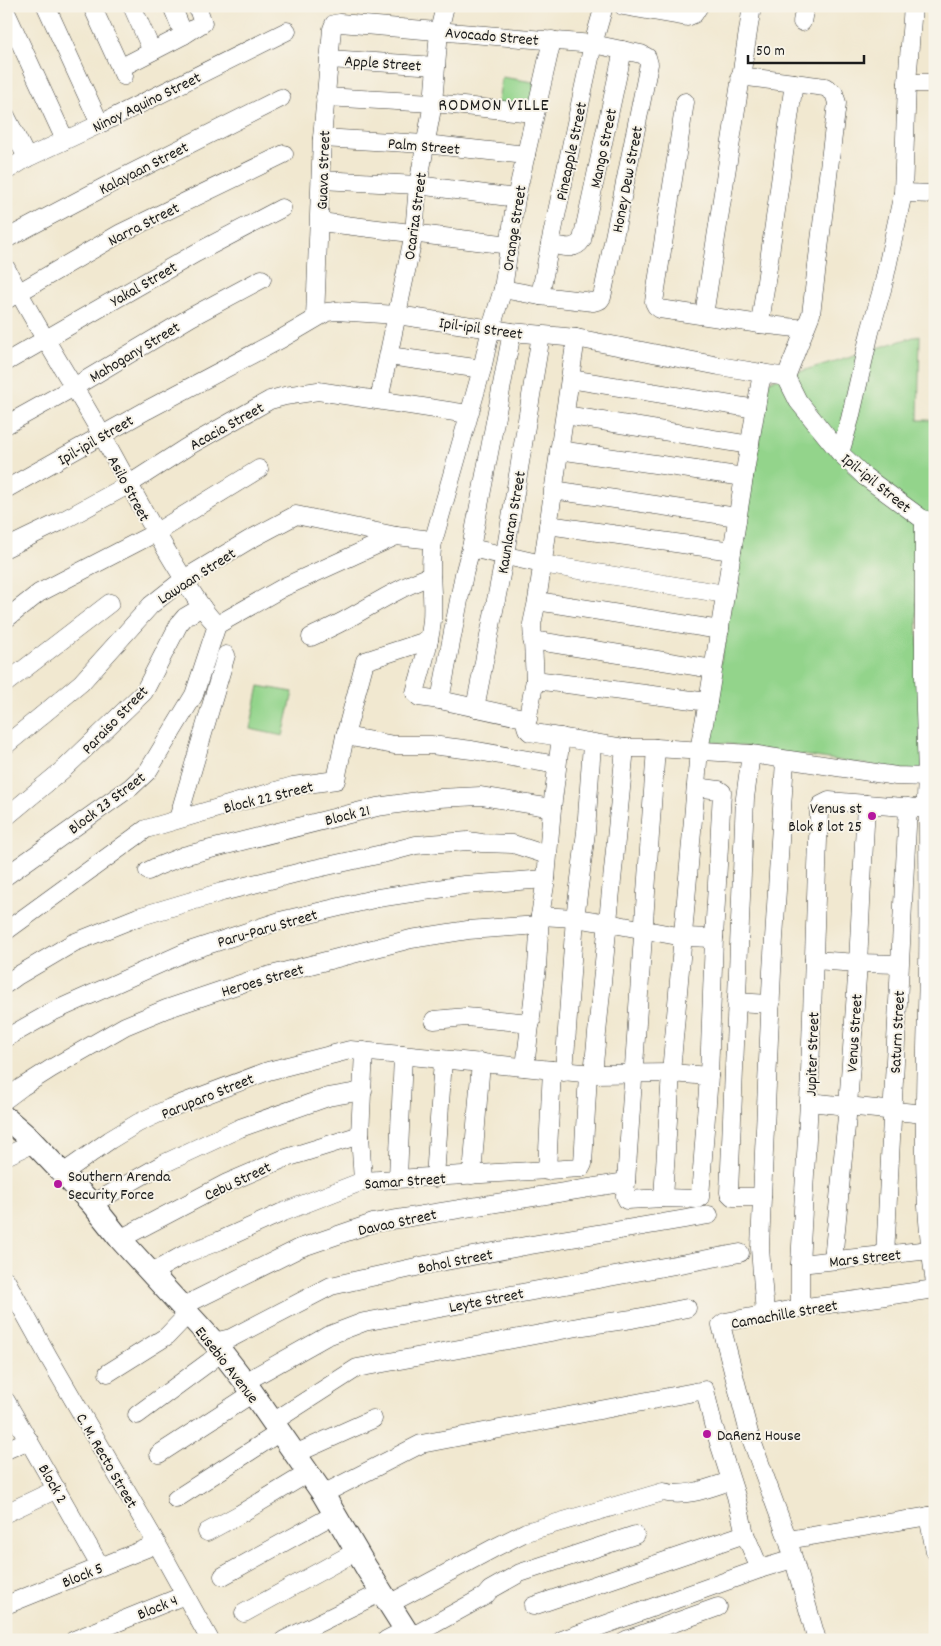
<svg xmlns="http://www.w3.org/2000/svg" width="941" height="1646" font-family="Dekko,sans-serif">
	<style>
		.green { fill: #93d48b; stroke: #587854 }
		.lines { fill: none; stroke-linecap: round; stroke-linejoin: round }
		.minor-casing { stroke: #3c3b37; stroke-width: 19 }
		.tertiary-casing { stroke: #3c3b37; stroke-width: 24 }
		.minor { stroke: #fff; stroke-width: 18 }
		.tertiary { stroke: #fff; stroke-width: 22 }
		.poi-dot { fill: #b5179e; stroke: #f7f3e8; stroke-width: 2 }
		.labels { text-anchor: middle; stroke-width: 4; stroke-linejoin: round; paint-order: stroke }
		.street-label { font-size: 16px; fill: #1c1c1c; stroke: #f7f3e8 }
		.poi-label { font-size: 16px; fill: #1c1c1c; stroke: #f7f3e8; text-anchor: start }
		.neighbourhood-label { font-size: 18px; letter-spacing: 1px; fill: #1c1c1c; stroke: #f7f3e8 }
	</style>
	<rect width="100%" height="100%" fill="#f7f3e8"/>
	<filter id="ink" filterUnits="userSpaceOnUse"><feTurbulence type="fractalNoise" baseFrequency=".02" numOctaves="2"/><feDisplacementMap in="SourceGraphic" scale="10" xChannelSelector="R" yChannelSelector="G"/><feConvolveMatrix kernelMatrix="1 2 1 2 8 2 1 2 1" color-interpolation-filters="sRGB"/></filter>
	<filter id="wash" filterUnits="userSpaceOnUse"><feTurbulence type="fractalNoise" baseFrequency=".0096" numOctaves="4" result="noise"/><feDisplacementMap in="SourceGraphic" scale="20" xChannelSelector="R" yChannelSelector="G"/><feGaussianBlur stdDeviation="1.12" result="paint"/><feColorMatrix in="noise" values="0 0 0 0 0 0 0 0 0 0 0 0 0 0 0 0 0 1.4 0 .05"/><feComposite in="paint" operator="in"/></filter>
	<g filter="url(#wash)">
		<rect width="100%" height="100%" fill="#f1e8d0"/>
		<g class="green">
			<polygon points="502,77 546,84 541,113 497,107"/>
			<polygon points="920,335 918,420 935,420 935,560 915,560 923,773 707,741 769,381"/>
			<polygon points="259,686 293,692 283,736 250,729"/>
		</g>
	</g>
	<g filter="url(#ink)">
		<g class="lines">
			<defs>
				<g id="minor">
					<polyline points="46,6 100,124"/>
					<polyline points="92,6 124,76"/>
					<polyline points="132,6 152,51"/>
					<polyline points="623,6 687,17 694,14 699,6"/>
					<polyline points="6,12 65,140"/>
					<polyline points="802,22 805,6"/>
					<polyline points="184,35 203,23 197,6"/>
					<polyline points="329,59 436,66"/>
					<polyline points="120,68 184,35 172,6"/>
					<polyline points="740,76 825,87 834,93 837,103 811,314 786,377"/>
					<polyline points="907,83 935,83"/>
					<polyline points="325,97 433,103 534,113"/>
					<polyline points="685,102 654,302 656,306 660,309 760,324 805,329"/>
					<polyline points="6,116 27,158"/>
					<polyline points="322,138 425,144 526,155"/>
					<polyline points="6,171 27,158 100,124 287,31"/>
					<polyline points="321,180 418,185 516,198"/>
					<polyline points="903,193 935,194"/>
					<polyline points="320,222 510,245"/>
					<polyline points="6,239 110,184 281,98"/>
					<path d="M550 244C561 246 574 252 582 240L623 50"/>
					<path d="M6 268C35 326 71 380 103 437 129 484 153 530 182 576 192 592 203 612 217 625"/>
					<polyline points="540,296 550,244 593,44 604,6"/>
					<polyline points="6,300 121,233 284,154"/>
					<polyline points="704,315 752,6"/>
					<polyline points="315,318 322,138 332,29 334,24 340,23 593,44 641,54 647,57 649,64 602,297 600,300 593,302 540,296 503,289"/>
					<polyline points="760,324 794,83"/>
					<polyline points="576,338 537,601 532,624 535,680 526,726 527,729 530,732 625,748 656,748 751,754 896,776 927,777"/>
					<polyline points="389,356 482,369"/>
					<polyline points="6,362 196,253 282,208"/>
					<polyline points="786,377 798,401 840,453 864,476 921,518 934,523"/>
					<polyline points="570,379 756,409"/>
					<polyline points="379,400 414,233 418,185 433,103 439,31 445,6"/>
					<polyline points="565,415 750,445"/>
					<polyline points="6,425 74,387 191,317 262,279"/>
					<polyline points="559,450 744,477"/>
					<polyline points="840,453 850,419 870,332 883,286 903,193 907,83 913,6"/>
					<polyline points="6,489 147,410 281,339 327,312 336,311 397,315 512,332 576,338 719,366 786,377"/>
					<polyline points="553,490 737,517"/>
					<path d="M924 520V676L927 777 926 798 928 809C928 862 929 916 928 969 926 1074 919 1179 935 1283"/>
					<polyline points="548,525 732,551"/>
					<polyline points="6,548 62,521 128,485 187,447 270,400 285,396 318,391 468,414"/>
					<polyline points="471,548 542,564 725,594"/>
					<polyline points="537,601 720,630"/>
					<polyline points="6,619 39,593 155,533 259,469"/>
					<polyline points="217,625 284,587 396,536"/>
					<path d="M311 637C323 631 337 625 349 618 376 603 402 586 431 576"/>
					<polyline points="532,640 713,669"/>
					<polyline points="535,680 708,702 699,750 671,1073 663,1198"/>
					<polyline points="6,683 110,603"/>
					<polyline points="440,700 464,574 471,548 512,332"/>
					<polyline points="708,702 744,477 762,373"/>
					<polyline points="475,708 505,554 541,335"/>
					<path d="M528 719 440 700 419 697 415 693C421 670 430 645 432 620 434 594 428 568 433 542L482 369 491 328 503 289 516 198 552 40"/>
					<polyline points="345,736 365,661 429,640"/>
					<polyline points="6,745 81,683 151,605 184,579 249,540 296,515 396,536 424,539 433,542"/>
					<polyline points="656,748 625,1196 627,1200 663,1198 697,1199 700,1197 709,1076 714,938 722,792 719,790 696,787"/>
					<polyline points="751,754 745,798 729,1193 733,1197 762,1197"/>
					<polyline points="6,817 65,768 144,692 179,624 185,617 202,607"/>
					<polyline points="178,819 226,655"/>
					<polyline points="148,871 156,867 183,856 377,807 439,798 481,796 552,808"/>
					<polyline points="6,876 131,787 148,771 194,695 217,625"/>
					<polyline points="540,916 575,918 608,923 683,937 714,938"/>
					<polyline points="6,931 146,829 293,786 336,780 345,736 394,745 431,745 472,750 557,765"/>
					<polyline points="814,960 858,963 899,964"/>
					<polyline points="6,984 17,976 73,943 138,917 222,892 309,870 382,854 416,845 468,841 482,843 513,844 547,855"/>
					<polyline points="736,1002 771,1004"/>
					<polyline points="434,1020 466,1017 531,1023"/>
					<polyline points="6,1038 52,1012 186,952 280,921 378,898 464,885 546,879"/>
					<polyline points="525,1067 537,967 540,916 546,879 552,808 561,737"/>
					<polyline points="564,1072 575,918 586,832 592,744"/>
					<polyline points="593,1074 625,748"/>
					<polyline points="6,1099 22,1087 52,1068 125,1026 166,1009 252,980 411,939 468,930 539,925"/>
					<polyline points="809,1102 924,1114 935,1114"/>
					<polyline points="6,1156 34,1143"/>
					<polyline points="547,1171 552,1070"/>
					<polyline points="63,1173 110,1140 138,1123 170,1108 268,1071 350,1050 593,1074 671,1073 709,1076"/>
					<polyline points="472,1175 481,1062"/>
					<polyline points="398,1178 403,1055"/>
					<polyline points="435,1178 443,1060"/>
					<polyline points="363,1181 360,1135 364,1051"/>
					<polyline points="92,1204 163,1164 240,1128 328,1097 363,1091"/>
					<polyline points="120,1239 227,1183 283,1159 360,1135"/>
					<polyline points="885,1256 908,807"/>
					<polyline points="833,1260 848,1106 858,963 866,804"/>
					<polyline points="800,1264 930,1250"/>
					<polyline points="151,1273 185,1254 219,1241 281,1213 363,1181 581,1168 583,1164 588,1074"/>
					<polyline points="6,1280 48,1356 157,1544 210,1640"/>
					<polyline points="183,1306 300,1248 373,1223 626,1182"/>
					<polyline points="800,1308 800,1264 809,1102 819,810 821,805 829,801 928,809"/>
					<polyline points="765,1314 760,1248 762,1197 772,971 785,760"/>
					<polyline points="214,1342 231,1338 331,1286 425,1265 525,1246 709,1215"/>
					<polyline points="108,1373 167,1336 188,1314"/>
					<polyline points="245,1382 327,1336 364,1322 740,1253"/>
					<polyline points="6,1401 100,1566"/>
					<polyline points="137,1415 209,1362 221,1352"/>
					<polyline points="273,1422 357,1368 583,1326 632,1319 687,1308"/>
					<polyline points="6,1450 29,1440"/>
					<polyline points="159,1454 253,1393"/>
					<polyline points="295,1454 373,1419"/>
					<polyline points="323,1494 421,1444 705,1390 713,1424 736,1496 745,1534 760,1569"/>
					<polyline points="176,1499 280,1432"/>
					<polyline points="6,1513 57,1489"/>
					<polyline points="928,1516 935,1551"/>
					<polyline points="207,1532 240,1514 308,1473"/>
					<polyline points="788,1540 935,1515"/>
					<polyline points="223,1576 335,1514"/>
					<path d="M389 1604 494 1548 526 1532 663 1492C685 1498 709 1488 730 1481"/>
					<polyline points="6,1605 157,1544"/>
					<polyline points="533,1606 745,1534"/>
					<polyline points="244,1613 357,1551"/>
					<polyline points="411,1637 485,1596 490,1590 520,1573 635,1535"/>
					<polyline points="74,1640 185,1595"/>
					<polyline points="284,1640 382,1592"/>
					<polyline points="386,1640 405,1630"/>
					<polyline points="562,1640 760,1569 793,1559"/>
					<polyline points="626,1640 718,1607"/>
					<polyline points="817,1640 788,1540 749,1433 721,1325 725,1322 800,1308 935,1289"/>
				</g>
				<polyline id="tertiary" points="6,1118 29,1138 92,1204 120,1239 214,1342 245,1382 323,1494 367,1569 412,1640"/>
			</defs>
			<use href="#minor" class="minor-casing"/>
			<use href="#tertiary" class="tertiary-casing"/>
			<use href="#minor" class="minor"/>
			<use href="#tertiary" class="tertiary"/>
		</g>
	</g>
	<g class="poi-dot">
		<circle cx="872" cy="816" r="5"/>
		<circle cx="58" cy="1184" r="5"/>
		<circle cx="707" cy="1434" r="5"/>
	</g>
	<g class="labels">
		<g class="street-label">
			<text transform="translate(492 35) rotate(5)" y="6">Avocado Street</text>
			<text transform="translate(383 62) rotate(4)" y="6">Apple Street</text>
			<text transform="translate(146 101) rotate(-26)" y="6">Ninoy Aquino Street</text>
			<text transform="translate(424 145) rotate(5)" y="6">Palm Street</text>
			<text transform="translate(602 148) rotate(-78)" y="6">Mango Street</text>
			<text transform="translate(570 151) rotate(-78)" y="6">Pineapple Street</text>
			<text transform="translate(143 167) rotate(-27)" y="6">Kalayaan Street</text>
			<text transform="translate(322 170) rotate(-88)" y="6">Guava Street</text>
			<text transform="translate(626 179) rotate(-79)" y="6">Honey Dew Street</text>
			<text transform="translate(414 216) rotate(-82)" y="6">Ocariza Street</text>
			<text transform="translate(143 223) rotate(-27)" y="6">Narra Street</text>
			<text transform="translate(513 228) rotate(-81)" y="6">Orange Street</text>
			<text transform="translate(143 283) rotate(-30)" y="6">Yakal Street</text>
			<text transform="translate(481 327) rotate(8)" y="6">Ipil-ipil Street</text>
			<text transform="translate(134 351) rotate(-31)" y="6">Mahogany Street</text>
			<text transform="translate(226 425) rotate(-29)" y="6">Acacia Street</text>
			<text transform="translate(95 439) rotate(-30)" y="6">Ipil-ipil Street</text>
			<text transform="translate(877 482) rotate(39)" y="6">Ipil-ipil Street</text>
			<text transform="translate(130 488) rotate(62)" y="6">Asilo Street</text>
			<text transform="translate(510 522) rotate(-80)" y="6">Kaunlaran Street</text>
			<text transform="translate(196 575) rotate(-33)" y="6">Lawaan Street</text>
			<text transform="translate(114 719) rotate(-46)" y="6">Paraiso Street</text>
			<text transform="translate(268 796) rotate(-14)" y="6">Block 22 Street</text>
			<text transform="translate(106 802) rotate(-37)" y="6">Block 23 Street</text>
			<text transform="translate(347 814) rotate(-14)" y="6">Block 21</text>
			<text transform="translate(267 927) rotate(-16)" y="6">Paru-Paru Street</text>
			<text transform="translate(262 979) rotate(-16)" y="6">Heroes Street</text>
			<text transform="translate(896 1032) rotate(-87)" y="6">Saturn Street</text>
			<text transform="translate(853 1033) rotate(-86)" y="6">Venus Street</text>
			<text transform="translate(811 1054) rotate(-88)" y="6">Jupiter Street</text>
			<text transform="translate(207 1095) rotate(-22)" y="6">Paruparo Street</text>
			<text transform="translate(237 1180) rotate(-25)" y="6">Cebu Street</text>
			<text transform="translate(405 1180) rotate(-4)" y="6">Samar Street</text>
			<text transform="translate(397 1221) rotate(-12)" y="6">Davao Street</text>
			<text transform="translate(865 1257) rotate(-6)" y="6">Mars Street</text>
			<text transform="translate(455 1260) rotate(-11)" y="6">Bohol Street</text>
			<text transform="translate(486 1299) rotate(-11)" y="6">Leyte Street</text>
			<text transform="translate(784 1313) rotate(-10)" y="6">Camachille Street</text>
			<text transform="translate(228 1364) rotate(52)" y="6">Eusebio Avenue</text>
			<text transform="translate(108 1460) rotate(60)" y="6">C. M. Recto Street</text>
			<text transform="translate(54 1483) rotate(60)" y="6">Block 2</text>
			<text transform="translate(82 1574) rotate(-22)" y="6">Block 5</text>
			<text transform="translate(157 1606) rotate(-22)" y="6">Block 4</text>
		</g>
		<g class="poi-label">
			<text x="862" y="813" text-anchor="end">Venus st<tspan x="862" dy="18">Blok 8 lot 25</tspan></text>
			<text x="68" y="1181">Southern Arenda<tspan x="68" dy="18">Security Force</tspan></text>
			<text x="717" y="1440">DaRenz House</text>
		</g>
		<g class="neighbourhood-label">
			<text x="494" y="110">RODMON VILLE</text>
		</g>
	</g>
	<rect width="941" height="1646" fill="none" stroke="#f7f3e8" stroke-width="25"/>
	<path d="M748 55v8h116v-8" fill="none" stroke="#1c1c1c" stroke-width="2.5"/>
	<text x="756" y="55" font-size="15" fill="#1c1c1c" stroke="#f7f3e8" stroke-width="4" paint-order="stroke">50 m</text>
</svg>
